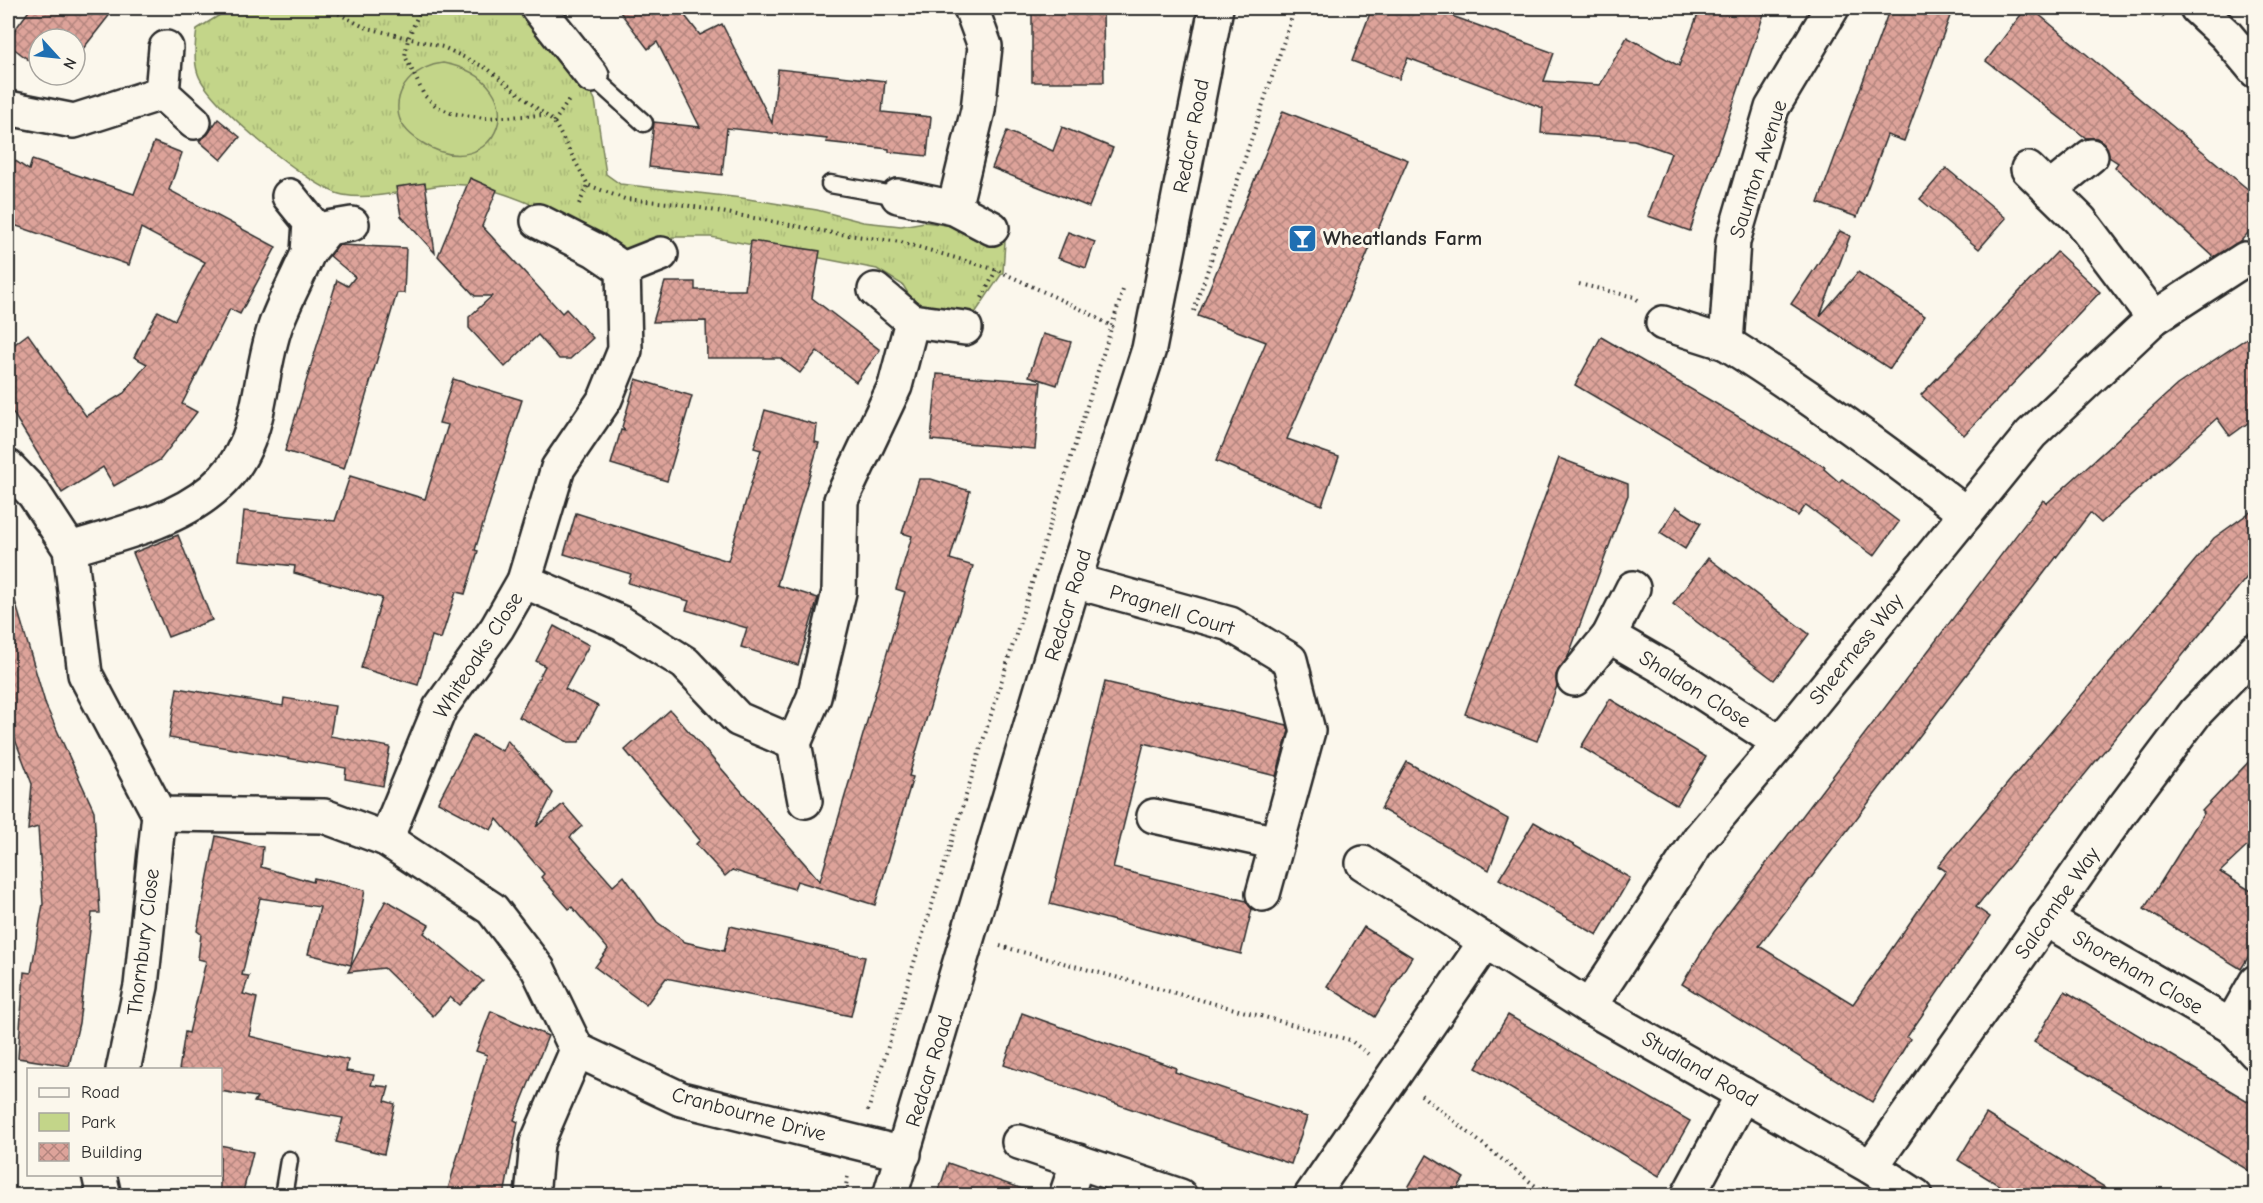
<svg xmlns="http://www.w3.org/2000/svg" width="2263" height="1203" font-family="'Comic Neue',sans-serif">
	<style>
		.grass { fill: url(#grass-tufts); stroke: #77805a; stroke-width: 1.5 }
		.park { fill: #c3d589; stroke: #77805a; stroke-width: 1.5 }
		.building { fill: url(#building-cross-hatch); stroke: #2b2b2b; stroke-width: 1.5 }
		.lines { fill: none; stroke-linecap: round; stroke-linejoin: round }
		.lane-casing { stroke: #2b2b2b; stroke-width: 21 }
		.street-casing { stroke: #2b2b2b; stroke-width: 38 }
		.secondary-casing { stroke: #2b2b2b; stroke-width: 38 }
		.path { stroke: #2b2b2b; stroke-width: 4; stroke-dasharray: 1.5 4.5; stroke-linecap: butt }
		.lane { stroke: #fbf7ec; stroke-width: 16 }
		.street { stroke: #fbf7ec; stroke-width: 33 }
		.secondary { stroke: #fbf7ec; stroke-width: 33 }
		.labels { text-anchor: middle; stroke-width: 6; stroke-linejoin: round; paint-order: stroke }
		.street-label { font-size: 21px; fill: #2b2b2b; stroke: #fbf7ec }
		.poi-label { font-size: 21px; font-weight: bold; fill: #2b2b2b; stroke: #fbf7ec; text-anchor: start }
	</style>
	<defs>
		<pattern id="grass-tufts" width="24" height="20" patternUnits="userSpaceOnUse" patternTransform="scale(1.5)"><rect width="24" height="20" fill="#c3d589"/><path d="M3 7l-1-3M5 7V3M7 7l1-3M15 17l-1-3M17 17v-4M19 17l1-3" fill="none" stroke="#a8b776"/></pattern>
		<pattern id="building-cross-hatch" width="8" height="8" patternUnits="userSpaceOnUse" patternTransform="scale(1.5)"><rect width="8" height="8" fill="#dda39a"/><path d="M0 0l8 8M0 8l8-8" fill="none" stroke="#b3857e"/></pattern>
	</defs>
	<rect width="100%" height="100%" fill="#fbf7ec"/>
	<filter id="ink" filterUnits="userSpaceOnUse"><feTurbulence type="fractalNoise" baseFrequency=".0167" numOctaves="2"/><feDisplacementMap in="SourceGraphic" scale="12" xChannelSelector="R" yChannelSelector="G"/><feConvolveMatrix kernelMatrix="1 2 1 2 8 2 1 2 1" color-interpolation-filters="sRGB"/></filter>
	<g filter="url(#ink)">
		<path class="grass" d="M231 8H515L586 82 595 100 606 174 620 184 742 198 817 210 863 222 901 226 925 222 959 227 1005 241 1003 272 965 328 922 317 903 285 877 269 711 237H673L619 251C574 225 526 196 474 186 430 178 387 203 343 195 312 189 208 104 198 74 193 60 195 43 197 29Z"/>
		<path class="park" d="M443 63C541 81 496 191 421 142 410 135 399 124 398 111 396 84 419 66 443 63Z"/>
		<g class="building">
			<polygon points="31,8 115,8 75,59 75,39 39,39 39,68 8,44 8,39"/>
			<polygon points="617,8 679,8 700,35 722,24 772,123 778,69 885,81 882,112 931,117 927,156 889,152 889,149 826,142 827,139 727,128 722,175 649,167 654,122 700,127 657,42 648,49"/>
			<polygon points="1032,8 1103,8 1104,82 1032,82"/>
			<polygon points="1372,8 1430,8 1554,53 1544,81 1600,85 1627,37 1679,66 1700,8 1746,8 1764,14 1690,231 1648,216 1671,153 1634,140 1541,133 1543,108 1408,58 1399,79 1352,61"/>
			<polygon points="1890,8 1953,8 1904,141 1887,135 1857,217 1818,203"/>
			<polygon points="2026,8 2031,8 2256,196 2256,224 2240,242 2214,257 2115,167 2118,163 2109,157 2105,144 2097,138 2086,138 1986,61"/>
			<polygon points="1283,111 1408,160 1287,439 1339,457 1322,505 1216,461 1266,342 1198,316"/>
			<polygon points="218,119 240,137 221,160 199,141 208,134"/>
			<polygon points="1062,127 1113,148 1089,207 992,168 1007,131 1053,151"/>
			<polygon points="154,142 182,153 169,190 276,247 240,314 230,309 182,404 197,412 160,460 114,486 103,467 62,493 8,405 8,349 28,334 86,416 124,393 147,364 134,357 158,311 175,320 205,262 141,228 129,265 8,223 8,156 29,170 32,160 134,194"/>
			<polygon points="1946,168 2006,218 1979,249 1920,199"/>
			<polygon points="470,178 497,190 482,226 562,313 566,309 593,338 570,359 559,359 538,335 505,367 469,328 469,317 492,296 475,296 438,256"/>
			<polygon points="425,183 435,253 401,216 396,187"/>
			<polygon points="1840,231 1850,236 1820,316 1858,272 1925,316 1890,369 1791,304"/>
			<polygon points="1068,232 1095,242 1086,268 1058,258"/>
			<polygon points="751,241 820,251 812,298 880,350 856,382 817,351 800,373 780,358 707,358 706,321 653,322 665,282 695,282 695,290 745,290"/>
			<polygon points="338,245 406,248 404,293 397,293 344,469 285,451 337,280 348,286 355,277 330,256"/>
			<polygon points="2057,252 2100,292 1964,435 1921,395"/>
			<polygon points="2256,332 2256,417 2230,436 2217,418 2101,523 2090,513 1759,946 1853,1004 1946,871 1938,866 2214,538 2256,508 2256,566 1976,907 1990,917 1907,1037 1910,1039 1872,1102 1682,984 1714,932 2043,500 2047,503 2177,385"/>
			<polygon points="1043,334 1071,342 1057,385 1029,376"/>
			<polygon points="1601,337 1825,467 1824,469 1839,482 1842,479 1899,522 1874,556 1806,505 1798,516 1575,385"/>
			<polygon points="937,374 1041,382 1035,449 931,440"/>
			<polygon points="453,379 522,400 475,550 478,551 465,594 456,592 441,639 432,636 418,685 361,668 382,598 294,573 295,566 239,560 244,511 335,521 350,476 425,499 448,425 439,423"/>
			<polygon points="636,379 692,396 667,481 611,464 621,430 625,431 622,427"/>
			<polygon points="765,410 817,425 815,442 819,443 777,585 818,598 798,665 741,647 747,628 686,610 689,601 628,583 631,574 564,554 576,513 728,561 761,450 754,448"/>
			<polygon points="1559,458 1628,484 1628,495 1568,657 1556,675 1557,686 1537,741 1465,714"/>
			<polygon points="919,479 931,479 970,491 950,559 973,566 909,776 913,777 875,905 797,881 794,889 732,870 725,876 696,844 700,840 625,750 670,710 820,881 905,592 896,589 912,536 902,533"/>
			<polygon points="1676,507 1701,523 1685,549 1660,533"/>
			<polygon points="178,535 212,620 168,637 133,553"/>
			<polygon points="1708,558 1809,634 1774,680 1673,604"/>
			<polygon points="15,601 46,706 94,811 100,913 92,913 79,1023 69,1066 18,1058 24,972 31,973 43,904 38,827 28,830 32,784 8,721 8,602"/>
			<polygon points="554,626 589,645 565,689 598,706 579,742 568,742 519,717 545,666 536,661"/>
			<polygon points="1105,682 1287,725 1289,731 1276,776 1144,743 1113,868 1246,901 1252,909 1241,954 1050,904"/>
			<polygon points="177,688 283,706 284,698 335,706 330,736 390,747 383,786 345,779 346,768 169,738"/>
			<polygon points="1610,699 1706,757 1677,805 1581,747"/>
			<polygon points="473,735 502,751 507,740 553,793 536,827 563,804 582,826 570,837 613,886 624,876 657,922 685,942 724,951 730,926 865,957 851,1016 666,978 646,1005 595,967 608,949 572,907 569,909 541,877 544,874 497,819 491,830 438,802"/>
			<polygon points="2256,754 2256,838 2220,872 2256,894 2256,945 2241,969 2144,909 2204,813 2202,811"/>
			<polygon points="1407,762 1508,819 1489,870 1381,809"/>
			<polygon points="1534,822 1630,878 1597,935 1499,879"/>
			<polygon points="216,836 263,847 261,867 313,882 314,878 365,890 351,965 308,954 320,907 260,898 242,975 249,976 243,994 257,998 249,1036 348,1060 346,1071 374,1075 371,1085 389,1087 385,1101 395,1104 384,1154 336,1142 343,1118 254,1102 257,1097 220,1091 220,1070 179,1070 185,1032 189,1033 206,961 198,959 201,934 197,931"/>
			<polygon points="386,900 429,925 424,933 483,981 459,1005 450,997 433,1016 384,968 348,972"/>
			<polygon points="1364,927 1412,957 1375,1017 1327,986"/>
			<polygon points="2065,991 2256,1106 2256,1175 2034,1042"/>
			<polygon points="491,1011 548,1036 514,1120 518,1122 504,1196 446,1196 487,1055 476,1051"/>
			<polygon points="1022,1013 1176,1068 1175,1072 1307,1117 1291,1164 1004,1065"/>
			<polygon points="1508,1015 1690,1121 1659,1176 1476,1068"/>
			<polygon points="1986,1114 2119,1196 2016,1196 1958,1160"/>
			<polygon points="220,1145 253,1152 242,1196 220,1196"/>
			<polygon points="1427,1155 1464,1178 1453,1196 1403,1196"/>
			<polygon points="948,1163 1028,1191 1027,1196 937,1196"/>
		</g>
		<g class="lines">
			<defs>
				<g id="lane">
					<polyline points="592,76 644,123"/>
					<polyline points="830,184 898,196"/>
					<polyline points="283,1196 289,1160"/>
				</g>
				<g id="street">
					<polyline points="538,8 592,76"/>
					<path d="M1832 8 1772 108 1733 241 1726 343C1809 395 1888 453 1966 514"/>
					<polyline points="166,48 162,93 194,122"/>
					<polyline points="8,108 74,121 162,93"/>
					<polyline points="2028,169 2080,220 2154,318"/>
					<polyline points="2049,190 2091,156"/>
					<polyline points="289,196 310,222 308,253 328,228 352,224"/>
					<polyline points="898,196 954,208 992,228"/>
					<polyline points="954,208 978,110 985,46 971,8"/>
					<polyline points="623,269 661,254"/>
					<polyline points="912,321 965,328"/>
					<polyline points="1663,323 1726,343"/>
					<polyline points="8,467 34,494 70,549 85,674 159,814 324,816 386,839 492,909 538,969 577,1050 681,1099 904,1154"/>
					<path d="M70 549C116 535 174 522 212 490 266 446 255 383 276 324 285 300 298 277 308 253"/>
					<polyline points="524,581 621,623 685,663 738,719 794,743 814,697 839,592 841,500 895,386 912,321 875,290"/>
					<polyline points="1074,581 1230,624 1290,660 1308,731 1263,894"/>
					<polyline points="1609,636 1668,670 1780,743"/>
					<polyline points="1574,679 1609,636 1633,588"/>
					<polyline points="794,743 805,801"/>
					<polyline points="1154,816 1277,843"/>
					<polyline points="386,839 440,708 497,628 524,581 558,468 605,399 625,350 623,269 595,250 538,221"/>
					<polyline points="1363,863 1589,1007 1871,1167 1916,1196"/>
					<polyline points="2045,919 2231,1026 2256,1053"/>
					<polyline points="1589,1007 1699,839 1780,743 2031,434 2154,318 2245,259"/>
					<polyline points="2231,1026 2256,982"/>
					<polyline points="123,1070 141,986 159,814"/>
					<polyline points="1019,1142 1180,1196"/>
					<polyline points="1871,1167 2123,809 2196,712 2256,650"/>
					<polyline points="99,1174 104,1196"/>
					<polyline points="532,1196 537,1143 577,1050"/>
					<polyline points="1066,1196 1078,1161"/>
					<polyline points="1311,1196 1486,941"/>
					<polyline points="1688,1196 1743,1094"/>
				</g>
				<g id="secondary">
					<polyline points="2197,8 2226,35 2256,71"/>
					<polyline points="890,1196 1074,581 1149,349 1216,8"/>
				</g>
			</defs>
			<use href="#lane" class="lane-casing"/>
			<use href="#street" class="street-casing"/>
			<use href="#secondary" class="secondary-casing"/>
			<g class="path">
				<polyline points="328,8 364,27 443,47 488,69 554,122 588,185 625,199 679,204 833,233 901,242 997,270 1089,313 1113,327"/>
				<polyline points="421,8 408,39 405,56 424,95 436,106 451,113 485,118 544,115"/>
				<polyline points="2154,8 2164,17"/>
				<polyline points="554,122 569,100"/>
				<polyline points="579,204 588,185"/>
				<polyline points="1579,284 1634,297 1638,300"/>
				<polyline points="982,298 997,268"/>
				<polyline points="1194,311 1295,8"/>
				<polyline points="1000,946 1350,1040 1368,1054"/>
				<polyline points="1421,1095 1548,1196"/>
				<polyline points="868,1111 1123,290"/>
				<polyline points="844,1196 848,1175"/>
			</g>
			<use href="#lane" class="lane"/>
			<use href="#street" class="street"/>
			<use href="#secondary" class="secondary"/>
		</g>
	</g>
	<defs>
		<symbol id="bar-square" viewBox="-11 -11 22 22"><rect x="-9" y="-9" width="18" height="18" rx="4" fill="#1f6fb2" stroke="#fbf7ec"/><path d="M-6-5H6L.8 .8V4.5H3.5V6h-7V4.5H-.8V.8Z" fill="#fff"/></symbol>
	</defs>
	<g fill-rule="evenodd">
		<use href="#bar-square" x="1286" y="222" width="33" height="33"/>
	</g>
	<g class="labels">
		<g class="street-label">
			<text transform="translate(1191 136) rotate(-79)" y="7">Redcar Road</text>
			<text transform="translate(1758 169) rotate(-72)" y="7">Saunton Avenue</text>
			<text transform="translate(1068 605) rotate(-73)" y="7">Redcar Road</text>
			<text transform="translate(1172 610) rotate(17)" y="7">Pragnell Court</text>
			<text transform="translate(1856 649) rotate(-51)" y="7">Sheerness Way</text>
			<text transform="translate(478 655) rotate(-57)" y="7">Whiteoaks Close</text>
			<text transform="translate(1695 689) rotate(32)" y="7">Shaldon Close</text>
			<text transform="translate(2057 903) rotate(-55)" y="7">Salcombe Way</text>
			<text transform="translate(143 942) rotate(-83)" y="7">Thornbury Close</text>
			<text transform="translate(2138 972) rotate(30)" y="7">Shoreham Close</text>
			<text transform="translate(1700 1069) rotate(30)" y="7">Studland Road</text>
			<text transform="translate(929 1071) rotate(-73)" y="7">Redcar Road</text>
			<text transform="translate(749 1114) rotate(15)" y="7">Cranbourne Drive</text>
		</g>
		<g class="poi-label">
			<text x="1323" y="245">Wheatlands Farm</text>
		</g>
	</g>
	<rect width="2263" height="1203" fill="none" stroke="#fbf7ec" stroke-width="30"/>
	<rect x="15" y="15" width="2233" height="1173" fill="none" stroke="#2b2b2b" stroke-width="2" filter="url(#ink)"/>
	<rect x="27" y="1068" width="195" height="108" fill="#fbf7ec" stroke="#a8a59f" stroke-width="1.5"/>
	<rect x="39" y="1088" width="30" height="9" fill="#fbf7ec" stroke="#a8a59f" stroke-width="1.5"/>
	<text x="81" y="1098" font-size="18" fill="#2b2b2b">Road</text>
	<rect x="39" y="1113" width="30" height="18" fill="#c3d589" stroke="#a8a59f" stroke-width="1.5"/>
	<text x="81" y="1128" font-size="18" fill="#2b2b2b">Park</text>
	<rect x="39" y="1143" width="30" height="18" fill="url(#building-cross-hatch)" stroke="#a8a59f" stroke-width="1.5"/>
	<text x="81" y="1158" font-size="18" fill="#2b2b2b">Building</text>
	<g transform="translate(57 57) rotate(117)"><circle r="28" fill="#fbf7ec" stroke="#a8a59f" stroke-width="1.5"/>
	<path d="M0-4.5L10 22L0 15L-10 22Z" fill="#1f6fb2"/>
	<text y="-9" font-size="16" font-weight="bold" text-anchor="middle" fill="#2b2b2b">N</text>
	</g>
</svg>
